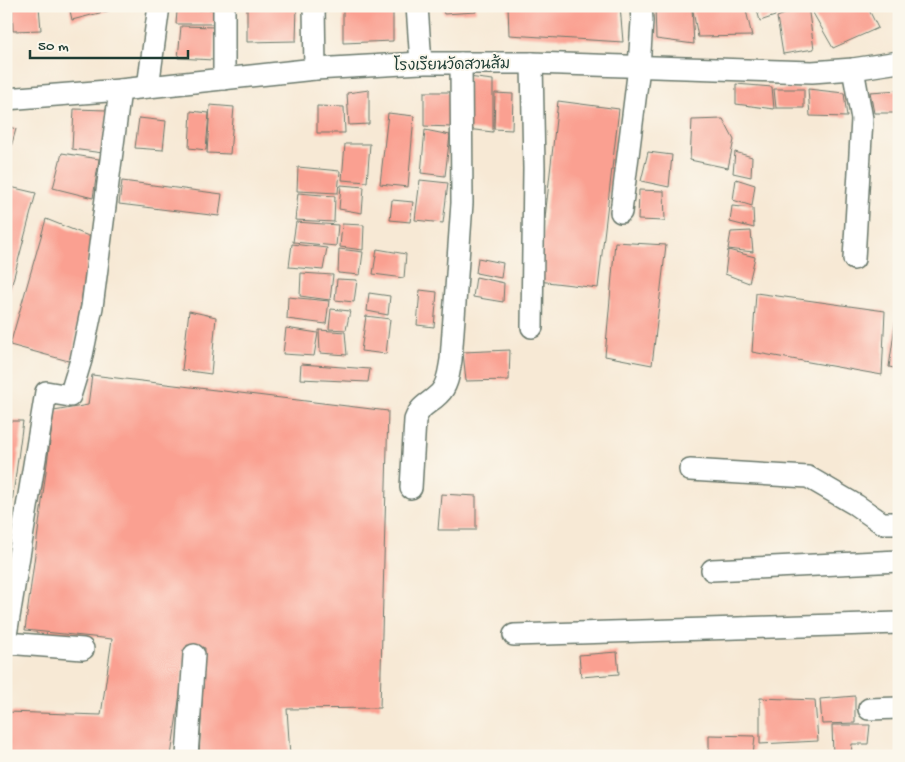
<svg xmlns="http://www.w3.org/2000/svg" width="905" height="762" font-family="'Gochi Hand','Playpen Sans Thai',sans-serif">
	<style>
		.building { fill: #faa091 }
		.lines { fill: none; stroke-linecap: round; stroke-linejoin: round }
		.minor-casing { stroke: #6b796c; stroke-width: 24 }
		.minor { stroke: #fff; stroke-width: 21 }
		.labels { text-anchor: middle; stroke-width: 4; stroke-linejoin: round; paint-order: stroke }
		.street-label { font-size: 15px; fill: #1f3d34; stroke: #fbf7ec }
	</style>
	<rect width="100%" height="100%" fill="#fbf7ec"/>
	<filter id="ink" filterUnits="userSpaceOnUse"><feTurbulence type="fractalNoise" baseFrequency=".02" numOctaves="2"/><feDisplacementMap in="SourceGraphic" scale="10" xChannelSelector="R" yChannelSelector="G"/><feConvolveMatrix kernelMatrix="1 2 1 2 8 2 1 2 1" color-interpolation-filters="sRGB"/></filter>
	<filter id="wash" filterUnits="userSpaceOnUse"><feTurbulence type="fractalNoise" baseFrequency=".0096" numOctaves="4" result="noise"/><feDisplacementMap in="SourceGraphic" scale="20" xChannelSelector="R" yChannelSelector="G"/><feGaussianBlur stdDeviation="1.12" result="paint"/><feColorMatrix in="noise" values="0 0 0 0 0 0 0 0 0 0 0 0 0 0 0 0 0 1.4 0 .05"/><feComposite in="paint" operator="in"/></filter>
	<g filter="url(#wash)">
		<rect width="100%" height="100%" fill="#f7e9d5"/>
		<g id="blocks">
			<g class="building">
				<polygon points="12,6 39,6 41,30 13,31"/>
				<polygon points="69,6 115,6 115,9 72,20"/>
				<polygon points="247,6 297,6 296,41 247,42"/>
				<polygon points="343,6 393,6 393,41 343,43"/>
				<polygon points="442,6 475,6 476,12 444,14"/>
				<polygon points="508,6 620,6 623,42 509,35"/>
				<polygon points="655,6 692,8 694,44 656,39"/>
				<polygon points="692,6 745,6 752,36 698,37"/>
				<polygon points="756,6 774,6 775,16 760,21"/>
				<polygon points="805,6 808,6 814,49 783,54 777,17"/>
				<polygon points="809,6 867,6 878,28 833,48"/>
				<polygon points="216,9 215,24 176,24 177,11"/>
				<polygon points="181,26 215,27 213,60 178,58"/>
				<polygon points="468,77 493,80 493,132 466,129"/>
				<polygon points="736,84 772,87 774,109 736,104"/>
				<polygon points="774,89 804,89 804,108 776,108"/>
				<polygon points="808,89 844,93 847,117 810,116"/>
				<polygon points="369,90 369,124 349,125 347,93"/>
				<polygon points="899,90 899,113 874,113 870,92"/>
				<polygon points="424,92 453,92 453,127 424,126"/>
				<polygon points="495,93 513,94 512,130 494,129"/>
				<polygon points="558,101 619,109 598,288 538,281"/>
				<polygon points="210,105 234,107 230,154 207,153"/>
				<polygon points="317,106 344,107 345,133 317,133"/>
				<polygon points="74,109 107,110 103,153 72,149"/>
				<polygon points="191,111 209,113 206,150 189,148"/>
				<polygon points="388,113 414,116 408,187 380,184"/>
				<polygon points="139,118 166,121 163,150 135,148"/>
				<polygon points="723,119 734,140 728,168 690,160 692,120"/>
				<polygon points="6,126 16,129 7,161 6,160"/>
				<polygon points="425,130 450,135 445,176 421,173"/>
				<polygon points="345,144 370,144 367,182 342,180"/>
				<polygon points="648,152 672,155 669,187 641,181"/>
				<polygon points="735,152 752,157 751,177 733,173"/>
				<polygon points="62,153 99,159 93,198 53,188"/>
				<polygon points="298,167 340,171 338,193 297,191"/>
				<polygon points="736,179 755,185 752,206 733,200"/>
				<polygon points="420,180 448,183 443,223 415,220"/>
				<polygon points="122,181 222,194 219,216 119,204"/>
				<polygon points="341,185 364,187 362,213 339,209"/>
				<polygon points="6,186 36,193 7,303 6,303"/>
				<polygon points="639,190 664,191 665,221 638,220"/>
				<polygon points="298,193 335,196 334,222 295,220"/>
				<polygon points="392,200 413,202 410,222 390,220"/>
				<polygon points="732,206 753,208 754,228 730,222"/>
				<polygon points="46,219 91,237 72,362 10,345"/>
				<polygon points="296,222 338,225 336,246 293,242"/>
				<polygon points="342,224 364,225 363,250 340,247"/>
				<polygon points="751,231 753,252 728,249 731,232"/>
				<polygon points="615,242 666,245 652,365 605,356"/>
				<polygon points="292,244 327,248 323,270 289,267"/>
				<polygon points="339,249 363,252 360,275 338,273"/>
				<polygon points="377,249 406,254 404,278 373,274"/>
				<polygon points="728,250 755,257 749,283 725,274"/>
				<polygon points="478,258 503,263 501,278 476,273"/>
				<polygon points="301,273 333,275 330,300 300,296"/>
				<polygon points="476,277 504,283 503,302 473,297"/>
				<polygon points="337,279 357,280 354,302 335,300"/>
				<polygon points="420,290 437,292 434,327 417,325"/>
				<polygon points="369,293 390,296 388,315 367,311"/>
				<polygon points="756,293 885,311 882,375 752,352"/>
				<polygon points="288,297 329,301 326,324 287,319"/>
				<polygon points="898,305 899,305 899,369 889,367"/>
				<polygon points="331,309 350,311 346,330 329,329"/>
				<polygon points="189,311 216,317 211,374 182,370"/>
				<polygon points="366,316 390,319 386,354 361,351"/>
				<polygon points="286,328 318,333 314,356 283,354"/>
				<polygon points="319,330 345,332 347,355 320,353"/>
				<polygon points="510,350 509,380 466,381 463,352"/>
				<polygon points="301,364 370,369 368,382 300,379"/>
				<polygon points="92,375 388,411 380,708 287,709 290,756 199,756 205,648 187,645 171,756 6,756 7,712 101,715 112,639 25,630 54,411 88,405"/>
				<polygon points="6,421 23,421 7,540 6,540"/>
				<polygon points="441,494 476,496 476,530 438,530"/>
				<polygon points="617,652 619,674 581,677 579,655"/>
				<polygon points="855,696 855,723 822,724 820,699"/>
				<polygon points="760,698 815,700 818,741 760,744"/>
				<polygon points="832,725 870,725 868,744 852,744 851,756 833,756"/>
				<polygon points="709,735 755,736 753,756 709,756"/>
			</g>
		</g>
	</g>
	<g filter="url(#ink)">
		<use href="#blocks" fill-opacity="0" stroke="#6b796c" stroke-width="1"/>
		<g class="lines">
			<defs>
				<g id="minor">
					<polyline points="224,6 224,79"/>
					<polyline points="314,6 315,69"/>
					<polyline points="417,6 421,63"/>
					<polyline points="532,63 534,169 532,327"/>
					<polyline points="853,69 862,119 854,259"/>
					<polyline points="148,87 159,6"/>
					<polyline points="6,99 120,90 315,69 421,63 532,63 812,72 853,69 899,62"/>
					<polyline points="621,212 639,67 642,21 641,6"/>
					<polyline points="690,470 808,477 856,505 882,523 899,523"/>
					<path d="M411 488 415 420C421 404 428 405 439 394 448 386 449 371 451 360L462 203 461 63"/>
					<polyline points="712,570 899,561"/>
					<polyline points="6,635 46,392 70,396 81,360 92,307 120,90"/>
					<polyline points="514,635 899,623"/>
					<polyline points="6,643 83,649"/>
					<polyline points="869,709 899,708"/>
					<polyline points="187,756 194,655"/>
				</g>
			</defs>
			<use href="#minor" class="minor-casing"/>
			<use href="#minor" class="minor"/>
		</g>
	</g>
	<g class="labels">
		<g class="street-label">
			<text transform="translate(452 64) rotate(-1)" y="5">โรงเรียนวัดสวนส้ม</text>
		</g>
	</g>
	<rect width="905" height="762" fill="none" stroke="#fbf7ec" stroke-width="25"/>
	<path d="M30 50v8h158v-8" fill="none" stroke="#1f3d34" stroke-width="2.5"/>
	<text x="38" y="50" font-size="15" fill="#1f3d34" stroke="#fbf7ec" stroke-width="4" paint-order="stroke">50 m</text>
</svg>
